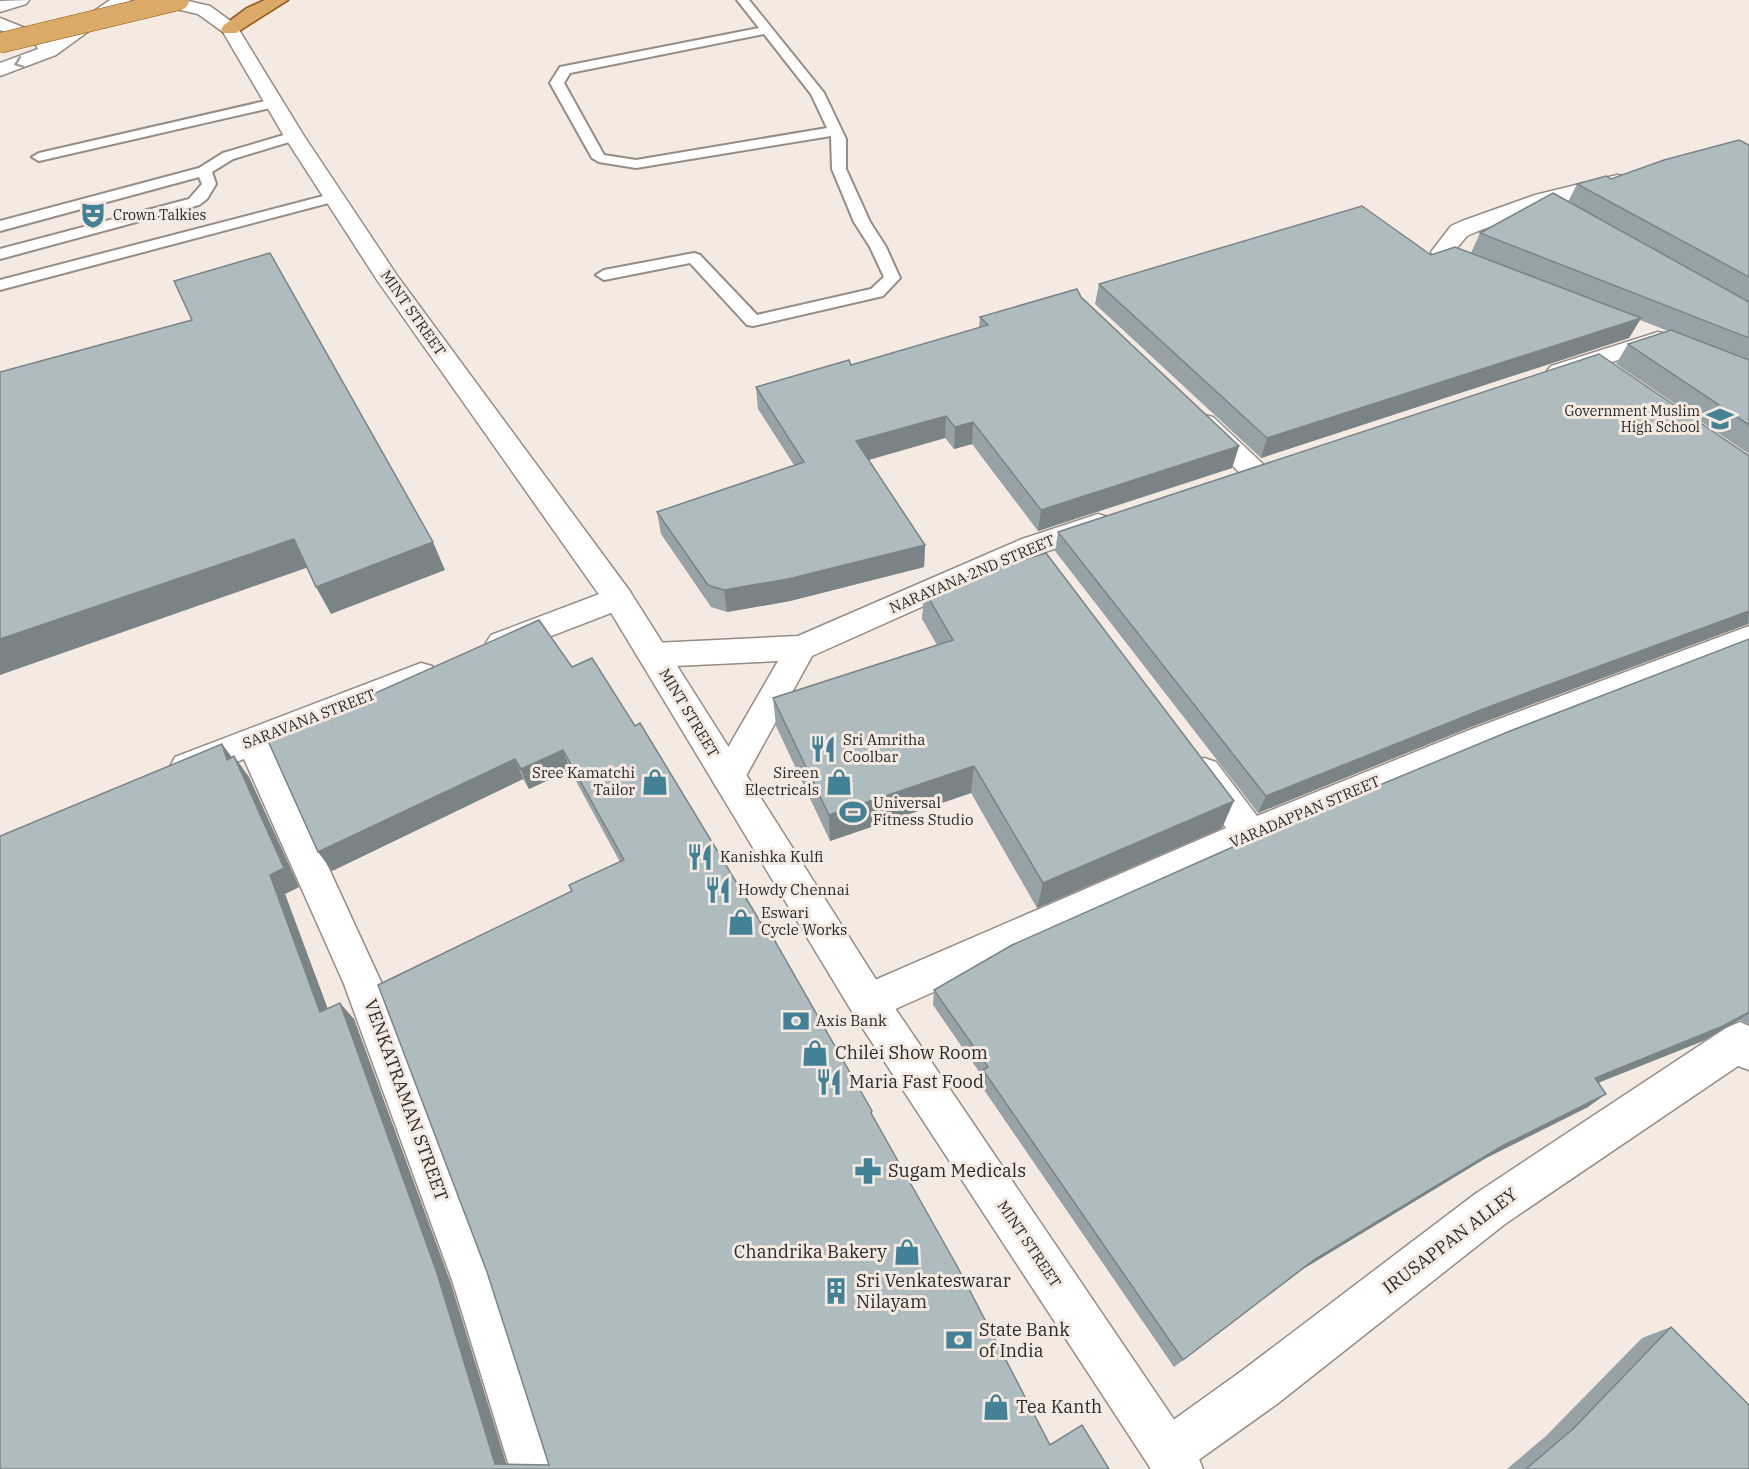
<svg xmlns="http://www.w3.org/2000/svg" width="1749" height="1469" font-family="'IBM Plex Serif',serif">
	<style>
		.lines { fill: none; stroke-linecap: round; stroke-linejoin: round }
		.service-casing { stroke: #968c84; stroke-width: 4 }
		.minor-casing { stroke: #968c84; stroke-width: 3 }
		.tertiary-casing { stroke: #968c84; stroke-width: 3 }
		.secondary-casing { stroke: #968c84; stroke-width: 3 }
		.primary-casing { stroke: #8e5610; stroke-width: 3 }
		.service { fill: #fff; fill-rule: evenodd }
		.minor { fill: #fff; fill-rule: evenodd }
		.tertiary { fill: #fff; fill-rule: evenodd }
		.secondary { fill: #fff; fill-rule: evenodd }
		.primary { fill: #dba968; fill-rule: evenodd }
		.primary-bridge-casing { stroke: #8e5610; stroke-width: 21; stroke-linecap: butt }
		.primary-bridge { stroke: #dba968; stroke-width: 20 }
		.wall { fill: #96a2a5 }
		.shaded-wall { fill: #7a8486 }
		.building { fill: #aebcc0; stroke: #7a8486; stroke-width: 1.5 }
		.oneway { stroke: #a09e9d }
		.labels { text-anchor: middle; stroke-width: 6; stroke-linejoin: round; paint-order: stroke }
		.far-poi-label { font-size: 14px; fill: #2c2825; stroke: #f5eae2; text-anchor: start }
		.street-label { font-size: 15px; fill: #2c2825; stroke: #f5eae2 }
		.poi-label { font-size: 15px; fill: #2c2825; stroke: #f5eae2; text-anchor: start }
		.near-poi-label { font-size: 18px; fill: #2c2825; stroke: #f5eae2; text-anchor: start }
		.near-street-label { font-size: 18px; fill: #2c2825; stroke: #f5eae2 }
	</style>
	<rect width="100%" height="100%" fill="#f5eae2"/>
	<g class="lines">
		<defs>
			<g id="service">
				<path d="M737 0H749L824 93 846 139V169L870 222 886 247 900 278 883 296 753 326 747 325 690 263 604 280 596 275 604 270 694 253 700 255 757 315 871 289 884 277 870 247 854 222 832 169 831 136 636 168 599 162 592 158 550 83 560 67 759 28ZM764 34 811 94 827 128 636 160 604 155 564 83 570 73Z"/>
				<polygon points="274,99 279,100 279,106 39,161 32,157 39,153"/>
				<polygon points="294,132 301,136 299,139 233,159 212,172 216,184 207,199 199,205 0,259 0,249 189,199 202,184 199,177 0,231 0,221 199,168 223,153"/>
				<polygon points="335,193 340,194 342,197 340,200 0,290 0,280"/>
			</g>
			<g id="minor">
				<polygon points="1617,175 1625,176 1628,181 1625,186 1551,205 1478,231 1467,236 1456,249 1490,263 1494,268 1490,273 1474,273 1434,257 1431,252 1451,226 1462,221 1535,195"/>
				<polygon points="1658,332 1667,334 1670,339 1667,344 1560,379 1551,376 1547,371 1551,366"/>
				<polygon points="1204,415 1213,417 1264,465 1268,471 1264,477 1254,480 1244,477 1195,429 1191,423 1195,417"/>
				<polygon points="1098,514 1108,517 1112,524 1108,531 1042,553 812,656 740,787 728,791 716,787 711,777 778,661 654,667 643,663 638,655 643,647 654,643 798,636 1022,539"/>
				<polygon points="618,587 629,590 633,598 629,606 502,655 491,651 486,643 491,635"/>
				<polygon points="1749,626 1749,650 1496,747 1262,845 882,1015 868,1020 854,1015 849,1002 854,989 1226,828 1187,772 1192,762 1204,758 1216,762 1257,816 1472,729"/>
				<polygon points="421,663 432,666 437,675 432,684 273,747 382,984 497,1283 558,1469 510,1469 453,1283 344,984 244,759 187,781 175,777 170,767 175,757"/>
				<polygon points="1740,1022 1749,1026 1749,1070 1738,1066 1505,1224 1277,1404 1186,1469 1151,1469 1144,1453 1151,1436 1243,1370 1475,1194 1726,1028"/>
			</g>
			<polygon id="tertiary" points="152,0 184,0 210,6 236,25 304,136 398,277 629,590 882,989 1196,1452 1203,1469 1151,1469 854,1015 607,606 377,280 284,136 223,32 198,14 155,4"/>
			<g id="secondary">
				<polygon points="29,0 26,4 0,12 0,1"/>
				<polygon points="110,0 131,0 56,55 0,76 0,63 38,49 36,45 0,30 0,18 48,37 51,41"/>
			</g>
			<polygon id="primary" points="265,0 288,0 236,33 224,33 221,29 224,25 247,8"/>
		</defs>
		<use href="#service" class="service-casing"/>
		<use href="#minor" class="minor-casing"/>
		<use href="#tertiary" class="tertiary-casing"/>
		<use href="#secondary" class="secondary-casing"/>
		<use href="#primary" class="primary-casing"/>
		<use href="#service" class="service"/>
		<use href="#minor" class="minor"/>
		<use href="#tertiary" class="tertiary"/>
		<use href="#secondary" class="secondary"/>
		<use href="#primary" class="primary"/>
		<defs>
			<polyline id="primary-bridge" points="0,43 179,0"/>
		</defs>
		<use href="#primary-bridge" class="primary-bridge-casing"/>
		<use href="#primary-bridge" class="primary-bridge"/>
	</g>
	<g class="wall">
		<polygon points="1749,145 1749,454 1616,364 1628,344 1668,331 1640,320 1629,338 1261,458 1095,304 1099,284 1471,253 1480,233 1568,202 1577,184 1611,179"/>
		<polygon points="1081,297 1239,446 1232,468 1038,531 972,444 954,449 945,438 869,460 925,545 924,567 790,601 727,612 711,607 661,534 657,512 794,465 758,409 756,387 851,365 979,328 980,317"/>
		<polygon points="1749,456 1749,624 1748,624 1471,727 1258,813 1055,551 1058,532"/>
		<polygon points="924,590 1222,828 1037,908 971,793 830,841 776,726 773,698 937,645 922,619"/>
		<polygon points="539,620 872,1116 1050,1445 1109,1469 0,1469 232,758 249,777 299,887 285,894 327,1008 354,1019 451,1284 506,1465 549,1465 571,891 569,885 620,862 570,770 529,789 523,779 332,871"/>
		<polygon points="1749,639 1749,1024 1739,1020 1703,1041 1598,1083 1588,1107 1486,1158 1303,1269 1174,1367 980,1084 982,1076 933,1005 934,990"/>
		<polygon points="1671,1327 1749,1469 1507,1469 1546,1436 1642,1338"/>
	</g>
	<g class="shaded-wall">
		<polygon points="1641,318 1629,338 1261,458 1267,438"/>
		<polygon points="946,416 945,438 857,463 856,441"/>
		<polygon points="973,422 972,444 954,449 955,427"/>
		<polygon points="1239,446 1232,468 1038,531 1041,510"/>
		<polygon points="294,539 309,567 0,675 0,639"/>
		<polygon points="433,542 445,570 331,614 316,587"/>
		<polygon points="925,545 924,567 790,601 727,612 724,590"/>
		<polygon points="1749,611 1748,624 1471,727 1258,813 1266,796 1483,709"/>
		<polygon points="222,744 237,764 227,760"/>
		<polygon points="563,750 570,770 529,789 521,769"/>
		<polygon points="234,756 249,777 299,887 285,894 335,1028 320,1012 270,875"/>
		<polygon points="515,759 523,779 332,871 318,852"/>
		<polygon points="974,766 971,793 830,841 829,815"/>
		<polygon points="1234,801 1222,828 1037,908 1043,883"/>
		<polygon points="340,1003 354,1019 451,1284 508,1469 495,1464"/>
		<polygon points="1749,1012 1749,1013 1739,1020 1703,1041 1577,1091 1595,1078"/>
		<polygon points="1606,1094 1588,1107 1486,1158 1303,1269 1174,1367 1315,1259 1502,1146"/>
	</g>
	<g class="building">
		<polygon points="1739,140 1749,145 1749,277 1577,184 1606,176 1611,179 1664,160"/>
		<polygon points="1553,193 1749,302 1749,338 1480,233"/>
		<polygon points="1362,206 1431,255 1455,247 1641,318 1267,438 1099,284"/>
		<polygon points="270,253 433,542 316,587 294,539 0,639 0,372 192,320 174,281"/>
		<polygon points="1077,289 1081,297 1239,446 1041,510 973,422 955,427 946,416 856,441 925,545 788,579 724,590 708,585 657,512 804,462 756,387 849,360 851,365 988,325 980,317"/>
		<polygon points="1671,330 1749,360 1749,425 1628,344"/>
		<polygon points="1599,354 1749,456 1749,611 1483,709 1266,796 1058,532"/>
		<polygon points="1046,553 1234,801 1043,883 974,766 829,815 773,698 953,640 924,590"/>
		<polygon points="539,620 572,667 592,658 635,726 640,723 761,923 764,922 872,1111 871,1113 957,1266 1050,1445 1082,1425 1109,1469 0,1469 0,836 222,744 227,760 234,756 284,868 270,875 320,1012 340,1003 437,1273 495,1464 549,1465 487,1272 378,985 572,891 569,885 624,860 563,750 521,769 515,759 318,852 268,741"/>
		<polygon points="1749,639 1749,1012 1723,1026 1595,1078 1606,1094 1502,1146 1315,1259 1183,1360 983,1070 988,1067 934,990 1012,945 1271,830 1510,731"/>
		<polygon points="1671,1327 1749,1405 1749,1469 1526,1469 1574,1428"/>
	</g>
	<defs><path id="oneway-chevron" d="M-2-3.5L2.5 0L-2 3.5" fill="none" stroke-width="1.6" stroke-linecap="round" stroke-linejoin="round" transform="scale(1.5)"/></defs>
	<use class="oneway" href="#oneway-chevron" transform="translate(19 63) rotate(159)"/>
	<defs>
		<symbol id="theatre-bare" viewBox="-9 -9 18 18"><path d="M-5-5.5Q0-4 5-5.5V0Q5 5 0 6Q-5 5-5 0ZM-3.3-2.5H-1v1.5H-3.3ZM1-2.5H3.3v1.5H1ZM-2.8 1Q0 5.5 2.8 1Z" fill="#428196" stroke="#f5eae2" stroke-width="2.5" paint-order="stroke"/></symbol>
		<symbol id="school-bare" viewBox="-9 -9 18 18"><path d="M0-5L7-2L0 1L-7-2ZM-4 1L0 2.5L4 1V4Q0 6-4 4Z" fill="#428196" stroke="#f5eae2" stroke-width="2.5" paint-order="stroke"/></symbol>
		<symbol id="restaurant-bare" viewBox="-9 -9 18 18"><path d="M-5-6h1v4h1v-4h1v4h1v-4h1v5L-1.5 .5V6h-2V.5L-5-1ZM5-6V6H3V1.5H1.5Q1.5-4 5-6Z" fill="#428196" stroke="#f5eae2" stroke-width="2.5" paint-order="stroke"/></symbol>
		<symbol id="shop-bare" viewBox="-9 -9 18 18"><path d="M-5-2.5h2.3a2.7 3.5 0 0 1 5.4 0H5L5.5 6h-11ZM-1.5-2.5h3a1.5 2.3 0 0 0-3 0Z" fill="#428196" stroke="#f5eae2" stroke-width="2.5" paint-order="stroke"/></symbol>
		<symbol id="stadium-bare" viewBox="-9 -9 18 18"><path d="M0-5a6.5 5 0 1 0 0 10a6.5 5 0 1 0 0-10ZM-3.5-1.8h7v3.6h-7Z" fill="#428196" stroke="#f5eae2" stroke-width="2.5" paint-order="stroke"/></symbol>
		<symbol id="bank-bare" viewBox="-9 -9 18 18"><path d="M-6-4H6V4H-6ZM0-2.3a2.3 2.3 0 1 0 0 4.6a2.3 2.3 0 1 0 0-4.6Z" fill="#428196" stroke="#f5eae2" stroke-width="2.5" paint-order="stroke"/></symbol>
		<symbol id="pharmacy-bare" viewBox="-9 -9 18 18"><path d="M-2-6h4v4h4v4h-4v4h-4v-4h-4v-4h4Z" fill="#428196" stroke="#f5eae2" stroke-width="2.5" paint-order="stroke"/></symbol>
		<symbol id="building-bare" viewBox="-9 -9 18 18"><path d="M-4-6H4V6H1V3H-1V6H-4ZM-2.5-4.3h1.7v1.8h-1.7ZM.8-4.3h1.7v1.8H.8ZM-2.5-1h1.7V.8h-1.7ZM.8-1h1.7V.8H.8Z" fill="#428196" stroke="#f5eae2" stroke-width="2.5" paint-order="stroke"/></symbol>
	</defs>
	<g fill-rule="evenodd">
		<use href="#theatre-bare" x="74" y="196" width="38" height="38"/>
		<use href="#school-bare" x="1701" y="400" width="38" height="38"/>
		<use href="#restaurant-bare" x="804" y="730" width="38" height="38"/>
		<use href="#shop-bare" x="636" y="763" width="38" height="38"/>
		<use href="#shop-bare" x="820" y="763" width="38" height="38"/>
		<use href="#stadium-bare" x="834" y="793" width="38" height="38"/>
		<use href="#restaurant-bare" x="681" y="838" width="38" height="38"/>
		<use href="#restaurant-bare" x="699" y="871" width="38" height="38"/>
		<use href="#shop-bare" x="722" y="903" width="38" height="38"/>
		<use href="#bank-bare" x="777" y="1002" width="38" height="38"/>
		<use href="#shop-bare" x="796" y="1034" width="38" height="38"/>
		<use href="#restaurant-bare" x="810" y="1063" width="38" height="38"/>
		<use href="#pharmacy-bare" x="849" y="1152" width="38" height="38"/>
		<use href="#shop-bare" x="888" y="1233" width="38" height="38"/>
		<use href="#building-bare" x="817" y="1272" width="38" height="38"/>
		<use href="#bank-bare" x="940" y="1321" width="38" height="38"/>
		<use href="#shop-bare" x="977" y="1388" width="38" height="38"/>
	</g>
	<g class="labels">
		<g class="far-poi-label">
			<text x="113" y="220">Crown Talkies</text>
			<text x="1700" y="416" text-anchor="end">Government Muslim<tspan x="1700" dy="16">High School</tspan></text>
		</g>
		<g class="street-label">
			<text transform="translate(413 313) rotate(55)" y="5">MINT STREET</text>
			<text transform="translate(972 574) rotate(-23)" y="5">NARAYANA 2ND STREET</text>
			<text transform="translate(689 713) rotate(59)" y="5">MINT STREET</text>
			<text transform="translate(309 719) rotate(-21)" y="5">SARAVANA STREET</text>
			<text transform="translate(1305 812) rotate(-23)" y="5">VARADAPPAN STREET</text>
			<text transform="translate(1029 1244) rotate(56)" y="5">MINT STREET</text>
		</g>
		<g class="poi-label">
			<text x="843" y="745">Sri Amritha<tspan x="843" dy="17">Coolbar</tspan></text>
			<text x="635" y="778" text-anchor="end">Sree Kamatchi<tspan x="635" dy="17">Tailor</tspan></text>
			<text x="819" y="778" text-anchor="end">Sireen<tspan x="819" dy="17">Electricals</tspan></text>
			<text x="873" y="808">Universal<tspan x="873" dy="17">Fitness Studio</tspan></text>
			<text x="720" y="862">Kanishka Kulfi</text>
			<text x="738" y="895">Howdy Chennai</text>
			<text x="761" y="918">Eswari<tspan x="761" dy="17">Cycle Works</tspan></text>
			<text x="816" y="1026">Axis Bank</text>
		</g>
		<g class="near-poi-label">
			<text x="835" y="1059">Chilei Show Room</text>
			<text x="849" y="1088">Maria Fast Food</text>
			<text x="888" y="1177">Sugam Medicals</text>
			<text x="887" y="1258" text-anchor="end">Chandrika Bakery</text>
			<text x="856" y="1287">Sri Venkateswarar<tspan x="856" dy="21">Nilayam</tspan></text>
			<text x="979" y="1336">State Bank<tspan x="979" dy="21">of India</tspan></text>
			<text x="1016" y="1413">Tea Kanth</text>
		</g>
		<g class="near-street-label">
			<text transform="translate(406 1100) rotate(70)" y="6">VENKATRAMAN STREET</text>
			<text transform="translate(1450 1241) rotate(-37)" y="6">IRUSAPPAN ALLEY</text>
		</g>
	</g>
</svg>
